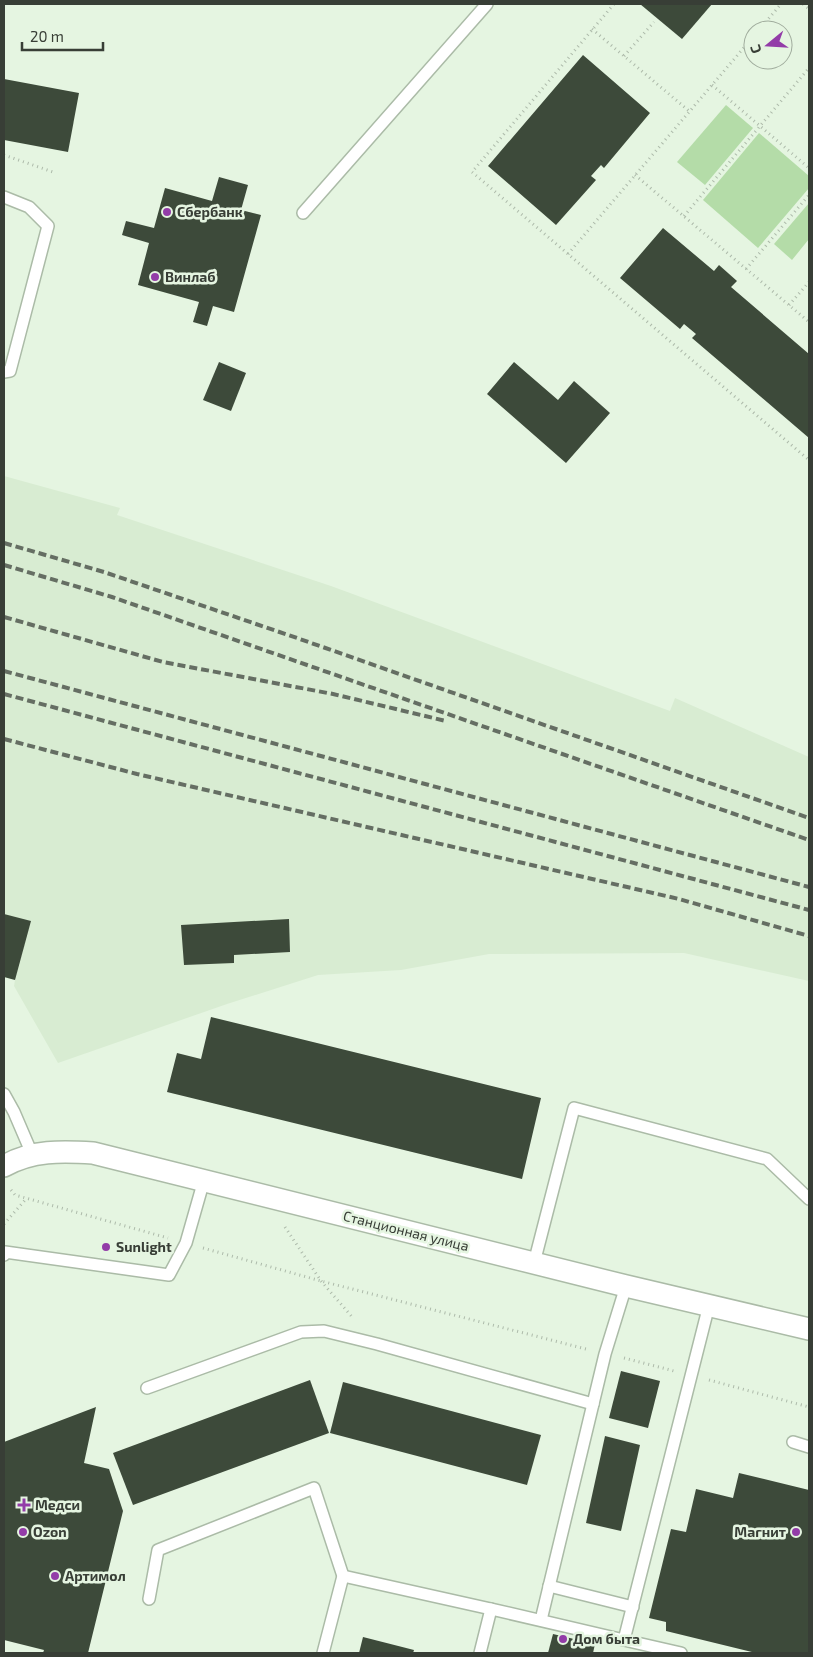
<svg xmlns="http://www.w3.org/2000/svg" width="813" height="1657" font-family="'Exo 2',sans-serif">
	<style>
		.built { fill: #d8ecd2 }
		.green { fill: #b4dca8 }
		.building { fill: #3d4a3a }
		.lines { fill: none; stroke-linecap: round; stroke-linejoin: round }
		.service-casing { stroke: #abbba7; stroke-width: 14 }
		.minor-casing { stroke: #abbba7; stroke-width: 24 }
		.path { stroke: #adbaaa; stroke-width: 3; stroke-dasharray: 1 4; stroke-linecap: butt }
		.service { stroke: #fff; stroke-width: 11 }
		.minor { stroke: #fff; stroke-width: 21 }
		.rail { stroke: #656e63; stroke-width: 4; stroke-dasharray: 8 4; stroke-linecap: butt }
		.poi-dot { fill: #933ca8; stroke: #e5f5e1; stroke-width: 2 }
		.labels { text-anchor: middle; stroke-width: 5; stroke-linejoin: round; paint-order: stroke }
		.poi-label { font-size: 14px; font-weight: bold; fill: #383e36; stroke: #e5f5e1; text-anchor: start }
		.street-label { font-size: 14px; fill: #383e36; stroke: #e5f5e1 }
	</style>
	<rect width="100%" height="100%" fill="#e5f5e1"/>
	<polygon class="built" points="4,476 120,508 117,515 331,586 670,711 675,698 809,757 809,981 684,953 489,954 401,970 318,975 227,1004 58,1063 14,986 15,980 4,977"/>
	<g class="green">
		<polygon points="726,105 753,128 705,185 677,162"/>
		<polygon points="759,133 809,176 809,188 758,248 703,200"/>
		<polygon points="809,203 809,239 792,260 774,244"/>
	</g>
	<g class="building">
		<polygon points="640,4 712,4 682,39"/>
		<polygon points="583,55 650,113 604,168 601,165 591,176 596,180 556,225 488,166"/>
		<polygon points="4,79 79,93 68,152 4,140"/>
		<polygon points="219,177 248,185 241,210 261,215 234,312 213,306 207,326 193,322 199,302 138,285 149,243 122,235 126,221 154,228 165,188 212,201"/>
		<polygon points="663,228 714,271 719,265 737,281 731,287 809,354 809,438 692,338 696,334 684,324 680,329 620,278"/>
		<polygon points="219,362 246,373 231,411 203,400"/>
		<polygon points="514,362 558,400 574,381 610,413 566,463 487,394"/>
		<polygon points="4,914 31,921 15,980 4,977"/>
		<polygon points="289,919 290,952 234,955 234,963 184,965 181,925"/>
		<polygon points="211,1017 541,1098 522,1179 167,1092 177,1053 201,1059"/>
		<polygon points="621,1371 660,1381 648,1428 609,1418"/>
		<polygon points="310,1380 329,1433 133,1505 113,1453"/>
		<polygon points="343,1382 541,1435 527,1485 330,1433"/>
		<polygon points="96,1407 84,1463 109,1469 123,1511 88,1653 43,1653 44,1650 4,1640 4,1442"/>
		<polygon points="605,1436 640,1445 621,1531 586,1523"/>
		<polygon points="739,1473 809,1490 809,1653 756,1653 666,1631 666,1622 649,1618 671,1529 686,1532 696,1489 733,1498"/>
		<polygon points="553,1634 595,1644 593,1653 548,1653"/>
		<polygon points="363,1637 414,1650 413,1653 359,1653"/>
	</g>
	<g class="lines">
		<defs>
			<g id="service">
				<polyline points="4,197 29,207 48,226 10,371 4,372"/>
				<polyline points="303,213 487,4"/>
				<polyline points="4,1094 14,1112 32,1154"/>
				<polyline points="4,1255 5,1252 169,1275 186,1243 204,1180"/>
				<polyline points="534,1263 574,1108 767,1159 809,1199"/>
				<polyline points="147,1388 301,1332 324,1331 377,1344 593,1404"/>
				<polyline points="793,1442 809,1447"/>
				<polyline points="549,1586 633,1607"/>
				<polyline points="149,1599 158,1550 314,1488 343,1576"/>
				<polyline points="541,1620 605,1354 626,1286"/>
				<polyline points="624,1640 681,1653"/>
				<polyline points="323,1653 343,1576 491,1609"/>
				<polyline points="480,1653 491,1609 624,1640 709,1305"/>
			</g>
			<path id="minor" d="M4 1166C32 1150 62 1151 93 1153L626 1286 809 1329"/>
		</defs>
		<use href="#service" class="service-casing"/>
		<use href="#minor" class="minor-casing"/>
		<g class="path">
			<polyline points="614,4 472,172 809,460"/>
			<polyline points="803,4 809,9"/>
			<polyline points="592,29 689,111"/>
			<polyline points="759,30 781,4"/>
			<polyline points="624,56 654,22"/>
			<polyline points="712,85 809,168"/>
			<polyline points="4,155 53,172"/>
			<polyline points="635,175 809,322"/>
			<polyline points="684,216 809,68"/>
			<polyline points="568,254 753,37"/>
			<polyline points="746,269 809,195"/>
			<polyline points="789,305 809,282"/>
			<polyline points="11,1190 15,1195 168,1238"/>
			<polyline points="4,1224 26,1199"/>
			<polyline points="285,1227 321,1281 353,1318"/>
			<polyline points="203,1248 321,1281 586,1349"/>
			<polyline points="624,1358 674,1371"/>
			<polyline points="709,1380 809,1407"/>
		</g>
		<use href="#service" class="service"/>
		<use href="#minor" class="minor"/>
		<g class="rail">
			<polyline points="4,543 104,572 297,638 809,818"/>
			<polyline points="4,565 112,597 809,840"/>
			<polyline points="4,617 163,662 333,694 446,721"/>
			<polyline points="4,671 809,887"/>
			<polyline points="4,694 809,910"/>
			<polyline points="4,739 137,774 679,899 809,936"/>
		</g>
	</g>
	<g class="poi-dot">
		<circle cx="167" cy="212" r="5"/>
		<circle cx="155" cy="277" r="5"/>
		<circle cx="106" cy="1247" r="5"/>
		<path d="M21.5 1497.5h5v5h5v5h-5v5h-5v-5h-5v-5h5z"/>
		<circle cx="23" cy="1532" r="5"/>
		<circle cx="796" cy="1532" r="5"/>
		<circle cx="55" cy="1576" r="5"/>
		<circle cx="563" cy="1639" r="5"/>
	</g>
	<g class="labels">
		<g class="poi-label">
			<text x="177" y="217">Сбербанк</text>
			<text x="165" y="282">Винлаб</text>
			<text x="116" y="1252">Sunlight</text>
			<text x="35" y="1510">Медси</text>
			<text x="33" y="1537">Ozon</text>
			<text x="786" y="1537" text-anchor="end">Магнит</text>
			<text x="65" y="1581">Артимол</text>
			<text x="573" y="1644">Дом быта</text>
		</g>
		<g class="street-label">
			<text transform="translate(406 1231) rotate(14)" y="5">Станционная улица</text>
		</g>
	</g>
	<rect width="813" height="1657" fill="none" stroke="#383e36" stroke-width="10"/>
	<g transform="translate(768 45) rotate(252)"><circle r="24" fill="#e5f5e1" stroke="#a0ac9d"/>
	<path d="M0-4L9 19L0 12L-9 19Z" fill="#933ca8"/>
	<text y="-8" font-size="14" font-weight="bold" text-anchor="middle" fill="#383e36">С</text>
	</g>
	<path d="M22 42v8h81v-8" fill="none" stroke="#383e36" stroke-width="2.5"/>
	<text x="30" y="42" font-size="15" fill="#383e36" stroke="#e5f5e1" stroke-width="4" paint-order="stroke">20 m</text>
</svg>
